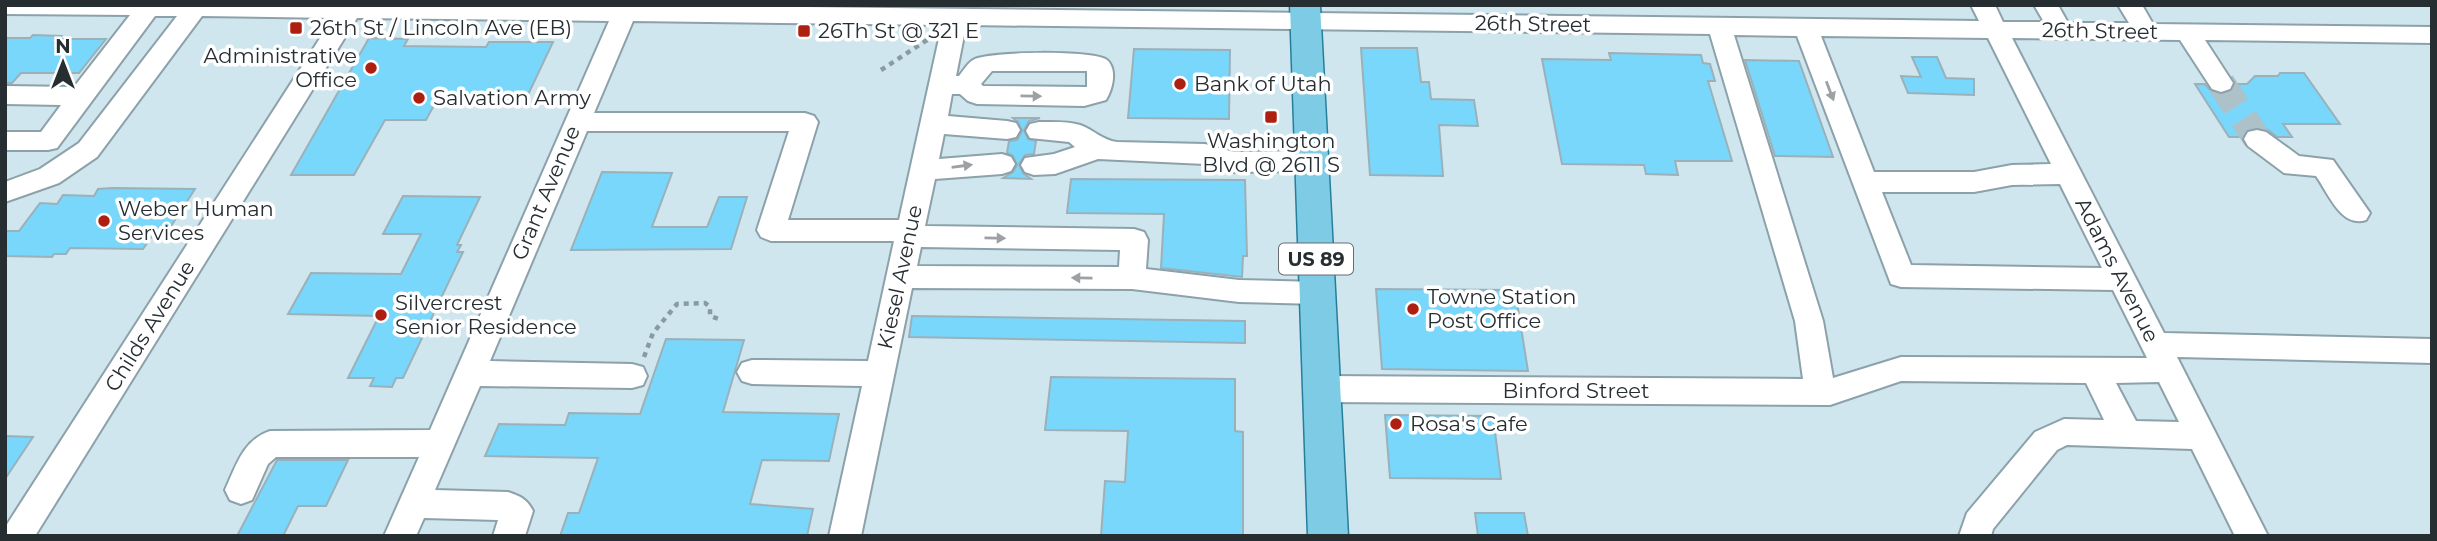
<svg xmlns="http://www.w3.org/2000/svg" width="2437" height="541" font-family="Montserrat,sans-serif">
	<style>
		.building { fill: #78d7fb; stroke: #9bb1ba; stroke-width: 2 }
		.lines { fill: none; stroke-linecap: round; stroke-linejoin: round }
		.minor-tunnel { stroke: #adc1c9; stroke-width: 28; stroke-dasharray: 28 14; stroke-linecap: butt }
		.minor-casing { stroke: #8ca1aa; stroke-width: 4 }
		.major-casing { stroke: #267e9a; stroke-width: 3 }
		.path { stroke: #899aa1; stroke-width: 4.5; stroke-dasharray: 5 5; stroke-linecap: butt }
		.minor { fill: #fff; fill-rule: evenodd }
		.major { fill: #7dcbe4; fill-rule: evenodd }
		.oneway { fill: #9da1a3 }
		.poi-dot { fill: #ae1f12; stroke: #fff; stroke-width: 2.5 }
		.labels { text-anchor: middle; stroke-width: 7; stroke-linejoin: round; paint-order: stroke }
		.shield { fill: #fff; stroke: #676d70; stroke-width: 2 }
		.shield-label { font-size: 19px; font-weight: bold; fill: #262e32 }
		.street-label { font-size: 21px; fill: #262e32; stroke: #fff }
		.poi-label { font-size: 21px; fill: #262e32; stroke: #fff; text-anchor: start }
	</style>
	<rect width="100%" height="100%" fill="#cfe6ef"/>
	<g class="building">
		<polygon points="33,35 61,36 58,39 106,39 79,73 21,73 12,83 5,83 5,38 30,38"/>
		<polygon points="369,38 408,39 404,46 486,47 489,42 553,42 526,99 438,98 426,120 385,120 354,175 291,175"/>
		<polygon points="1361,48 1417,48 1421,82 1429,82 1431,99 1474,100 1478,126 1439,125 1443,176 1370,175"/>
		<polygon points="1134,49 1230,50 1229,119 1128,118"/>
		<polygon points="1609,53 1701,55 1703,63 1710,64 1715,81 1708,81 1732,161 1675,161 1678,175 1646,174 1644,165 1562,164 1542,59 1611,60"/>
		<polygon points="1912,57 1937,57 1946,78 1974,79 1974,95 1908,93 1901,76 1921,77"/>
		<polygon points="1745,60 1799,61 1833,157 1775,156"/>
		<polygon points="2280,73 2304,73 2340,124 2283,124 2292,137 2277,137 2268,130 2258,127 2247,129 2242,137 2229,137 2195,84 2205,84 2211,91 2222,94 2231,91 2235,84 2247,84 2255,76 2278,76"/>
		<polygon points="1013,118 1040,118 1029,121 1024,130 1028,139 1036,141 1034,154 1025,155 1019,164 1023,173 1031,179 1003,178 1013,172 1017,165 1013,156 1007,153 1009,141 1017,140 1022,131 1018,122"/>
		<polygon points="602,172 672,173 652,227 707,227 719,197 747,197 731,249 571,250"/>
		<polygon points="1071,179 1245,180 1247,256 1243,256 1242,277 1161,268 1164,214 1067,213"/>
		<polygon points="112,188 195,189 164,237 152,236 143,249 70,248 66,254 54,254 52,257 5,256 5,231 19,231 40,203 57,204 63,195 94,196 98,189"/>
		<polygon points="403,196 480,197 457,245 461,245 457,252 463,252 403,378 396,378 392,387 370,386 374,378 348,378 379,316 288,314 311,273 401,274 421,234 383,234"/>
		<polygon points="1376,289 1515,290 1528,371 1382,369"/>
		<polygon points="912,316 1245,321 1245,343 909,337"/>
		<polygon points="666,339 744,340 723,412 839,414 829,461 762,460 750,504 813,509 807,536 560,536 568,513 579,513 598,458 485,456 499,424 565,425 569,413 640,414"/>
		<polygon points="1051,377 1235,379 1235,431 1243,432 1243,536 1101,536 1105,481 1125,482 1128,431 1045,430"/>
		<polygon points="1385,415 1493,416 1501,479 1390,478"/>
		<polygon points="5,436 33,437 5,479"/>
		<polygon points="277,460 348,460 326,506 298,506 283,536 237,536"/>
		<polygon points="1475,513 1524,513 1528,536 1478,536"/>
	</g>
	<g class="lines">
		<polyline class="minor-tunnel" points="2221,83 2257,139"/>
		<defs>
			<g id="minor">
				<path d="M5 5H640L1979 21 1971 5H1995L2003 22H2044L2034 5H2058L2068 23H2129L2118 5H2142L2153 24 2432 27V43L2205 40 2233 83 2230 89 2221 92 2212 89 2180 40 2012 38 2164 333 2432 339V363L2177 357 2268 536H2235L2192 449 2067 445 2057 450 1993 529 1991 536H1959L1967 513 2035 432 2064 419 2104 420 2086 383 1901 381 1830 405 1322 402 1311 398 1307 389 1311 380 1322 376 1803 379 1795 321 1710 34 966 25 956 76H959C963 71 968 63 973 60 987 51 1095 50 1107 60 1118 70 1112 90 1106 100L1084 106 977 104 968 101 960 94H952L948 116 1007 121 1016 123 1020 130 1016 137 1007 139 944 134 939 159 1002 154 1011 157 1015 164 1011 171 1002 174 935 179 925 226 1134 229 1144 232 1148 240 1146 269 1239 280 1318 282 1328 285 1332 293 1328 301 1318 304 1239 302 1132 289 912 288 861 536H829L862 386 752 384 742 381 737 372 742 363 752 360 868 361 894 241H771L761 237 757 230 789 131H587L490 361 632 364 643 367 647 376 643 385 632 388 480 386 435 490 508 492C520 496 527 499 533 511L525 536H493L498 520 424 518 416 536H384L419 457H276L268 464 252 500 241 504 230 500 225 490C236 466 243 440 270 431L430 430 609 21 357 18 35 536H5L6 526 333 18 202 16 97 157 59 183 5 202V182L40 169 79 143 177 16H155L57 148 48 150H5V132H41L61 105 5 104V86L74 87 130 15 5 14ZM633 21 942 25 899 220H788L818 122 814 116 805 113H594ZM1734 35 1797 36 1891 284 1901 287 2113 290 2147 358 1901 357 1833 378 1823 321ZM1821 36 1988 38 2051 164 2012 165 1974 172H1874ZM992 71H1087V87L983 86 981 84ZM2060 184 2102 268 1911 265 1882 192H1974L2012 185ZM921 247 1120 250 1119 267 917 266ZM2159 382 2179 422 2136 421 2116 383Z"/>
				<path d="M1039 122C1052 122 1068 121 1080 125 1094 130 1102 140 1117 142L1205 144 1234 152 1312 151 1321 154 1325 161 1321 168 1312 171 1234 172 1205 164 1098 159 1055 174 1034 175 1025 172 1021 165 1025 158 1054 154 1075 147 1069 142 1030 138 1026 131 1030 124Z"/>
				<path d="M2257 130 2266 132 2299 156 2333 160 2370 213 2366 220C2341 228 2329 194 2316 176L2284 173 2248 146 2244 139 2248 132Z"/>
			</g>
			<polygon id="major" points="1290,5 1320,5 1348,536 1308,536"/>
		</defs>
		<use href="#minor" class="minor-casing"/>
		<use href="#major" class="major-casing"/>
		<g class="path">
			<polyline points="881,70 927,40"/>
			<polyline points="644,357 653,333 677,304 705,303 710,307 710,316 719,319"/>
		</g>
		<use href="#minor" class="minor"/>
		<use href="#major" class="major"/>
	</g>
	<defs><path id="oneway-solid" d="M-6-.8H1V-3.2L6.5 0L1 3.2V.8H-6Z" transform="scale(1.75)"/></defs>
	<g class="oneway">
		<use href="#oneway-solid" transform="translate(1830 91) rotate(69)"/>
		<use href="#oneway-solid" transform="translate(1031 96) rotate(1)"/>
		<use href="#oneway-solid" transform="translate(962 166) rotate(-8)"/>
		<use href="#oneway-solid" transform="translate(995 238) rotate(1)"/>
		<use href="#oneway-solid" transform="translate(1082 278) rotate(-179)"/>
	</g>
	<g class="poi-dot">
		<rect x="289" y="21" width="14" height="14" rx="3.5"/>
		<rect x="797" y="24" width="14" height="14" rx="3.5"/>
		<circle cx="371" cy="68" r="7"/>
		<circle cx="1180" cy="84" r="7"/>
		<circle cx="419" cy="98" r="7"/>
		<rect x="1264" y="110" width="14" height="14" rx="3.5"/>
		<circle cx="104" cy="221" r="7"/>
		<circle cx="1413" cy="309" r="7"/>
		<circle cx="381" cy="315" r="7"/>
		<circle cx="1396" cy="424" r="7"/>
	</g>
	<g class="labels">
		<rect class="shield" x="1279" y="243.5" width="74" height="31" rx="5"/>
		<g class="shield-label">
			<text x="1316" y="266">US 89</text>
		</g>
		<g class="street-label">
			<text transform="translate(1533 24) rotate(1)" y="7">26th Street</text>
			<text transform="translate(2100 31) rotate(1)" y="7">26th Street</text>
			<text transform="translate(546 193) rotate(-67)" y="7">Grant Avenue</text>
			<text transform="translate(2117 270) rotate(63)" y="7">Adams Avenue</text>
			<text transform="translate(900 277) rotate(-78)" y="7">Kiesel Avenue</text>
			<text transform="translate(150 326) rotate(-58)" y="7">Childs Avenue</text>
			<text x="1576" y="398">Binford Street</text>
		</g>
		<g class="poi-label">
			<text x="310" y="35">26th St / Lincoln Ave (EB)</text>
			<text x="818" y="38">26Th St @ 321 E</text>
			<text x="357" y="63" text-anchor="end">Administrative<tspan x="357" dy="24">Office</tspan></text>
			<text x="1194" y="91">Bank of Utah</text>
			<text x="433" y="105">Salvation Army</text>
			<text x="1271" y="148" text-anchor="middle">Washington<tspan x="1271" dy="24">Blvd @ 2611 S</tspan></text>
			<text x="118" y="216">Weber Human<tspan x="118" dy="24">Services</tspan></text>
			<text x="1427" y="304">Towne Station<tspan x="1427" dy="24">Post Office</tspan></text>
			<text x="395" y="310">Silvercrest<tspan x="395" dy="24">Senior Residence</tspan></text>
			<text x="1410" y="431">Rosa's Cafe</text>
		</g>
	</g>
	<rect width="2437" height="541" fill="none" stroke="#262e32" stroke-width="14"/>
	<g transform="translate(63 63)" stroke="#ffffff" stroke-width="5" paint-order="stroke">
	<path d="M0-5L12 26L0 18L-12 26Z" fill="#262e32"/>
	<text y="-10" font-size="19" font-weight="bold" text-anchor="middle" fill="#262e32">N</text>
	</g>
</svg>
